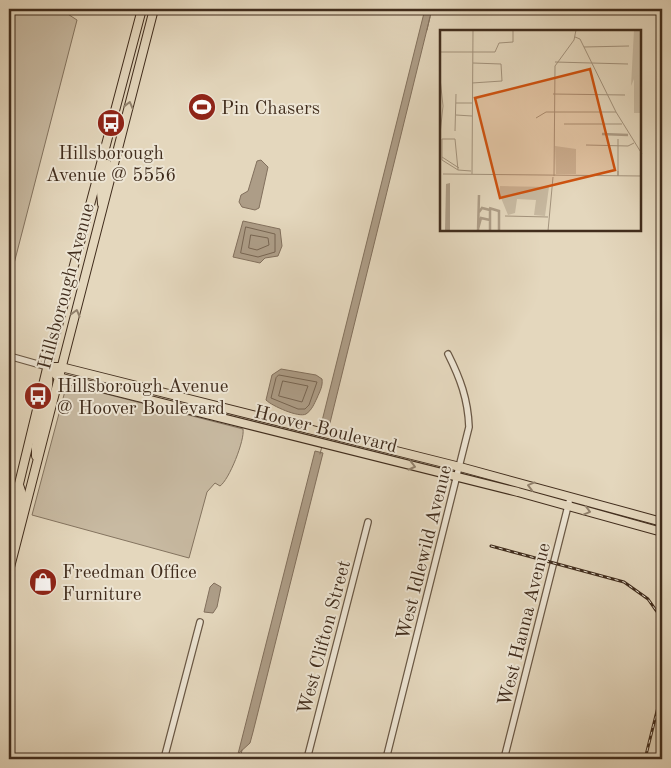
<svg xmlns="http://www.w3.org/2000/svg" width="671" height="768" font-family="'Old Standard TT',serif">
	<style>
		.green { fill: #c8baa2; stroke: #847460 }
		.water { fill: #ad9d87; stroke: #82705d }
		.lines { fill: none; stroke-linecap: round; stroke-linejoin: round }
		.shore { stroke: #776552; stroke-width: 1 }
		.stream { stroke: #82705d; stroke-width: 1 }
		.minor-casing { stroke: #6a5845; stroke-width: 8 }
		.major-casing { stroke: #412d1d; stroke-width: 10 }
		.minor { stroke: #ede5d4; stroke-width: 5.5 }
		.major { stroke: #e4d7bd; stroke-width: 8 }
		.rail-casing { stroke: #412d1d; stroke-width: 3 }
		.rail { stroke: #ede5d4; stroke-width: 1; stroke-dasharray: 4; stroke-linecap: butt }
		.oneway { stroke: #92826d }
		.labels { text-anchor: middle; stroke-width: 4; stroke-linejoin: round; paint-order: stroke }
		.poi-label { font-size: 19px; fill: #412d1d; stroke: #ede5d4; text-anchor: start }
		.street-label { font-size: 19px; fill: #412d1d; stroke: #ede5d4 }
		.inset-river { fill: none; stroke: #ad9d87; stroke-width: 2.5 }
		.inset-road { fill: none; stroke: #a3937d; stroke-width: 1 }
		.view { fill: #cf520f; fill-opacity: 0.15; stroke: #cf520f; stroke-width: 2.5 }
		.inset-edge { fill: none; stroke: #412d1d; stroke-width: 2.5 }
	</style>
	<rect width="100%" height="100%" fill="#e4d7bd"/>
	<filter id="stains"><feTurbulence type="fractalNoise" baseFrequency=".004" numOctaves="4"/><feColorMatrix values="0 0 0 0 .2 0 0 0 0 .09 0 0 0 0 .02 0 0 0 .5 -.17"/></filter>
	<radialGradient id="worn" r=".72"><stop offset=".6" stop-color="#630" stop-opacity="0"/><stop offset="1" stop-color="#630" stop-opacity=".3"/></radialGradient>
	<g class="green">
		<polygon points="9,9 60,9 77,20 9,283"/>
		<path d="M71 385 243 429C245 440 229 480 220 486L215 483 207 492 189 558 32 515 65 391Z"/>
	</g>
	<g class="water">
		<polygon points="425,9 432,9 328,431 320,429"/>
		<polygon points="261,160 268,167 259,208 255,210 242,207 239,202 241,195 248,191 257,161"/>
		<polygon points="243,221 280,229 282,246 278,256 265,258 260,263 233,257"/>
		<path d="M281 369 316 375 322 379C323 386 320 391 317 398 314 404 312 410 306 414 299 418 272 406 266 400L272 375Z"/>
		<polygon points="315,451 323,453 253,732 250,743 238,754"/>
		<polygon points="214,583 221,587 217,607 213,613 204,612 210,587"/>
	</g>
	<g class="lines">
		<g class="shore">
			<polygon points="246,227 275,234 275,252 258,257 241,253"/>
			<polygon points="251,235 268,238 269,245 257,250 249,248"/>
			<polygon points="279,375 317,382 309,405 305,409 298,409 271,398 276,378"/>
			<polygon points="283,381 308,386 302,402 279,396"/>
		</g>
		<g class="stream">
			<polyline points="427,30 430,17"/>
			<polyline points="320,454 322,446"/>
			<polyline points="240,759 242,750"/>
		</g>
		<defs>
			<g id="minor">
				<polyline points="9,356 48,367"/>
				<polyline points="164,759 200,622"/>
				<polyline points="307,759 368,522"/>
				<path d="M386 759 469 427C468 399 460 378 448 354"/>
				<polyline points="504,759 569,502"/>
			</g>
			<g id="major">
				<polyline points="102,204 101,192 107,164"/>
				<polyline points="48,367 58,377 518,492 662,532"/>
				<polyline points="48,367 61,367 460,467 662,522"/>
				<path d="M36 456C34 427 51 401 48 372"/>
				<polyline points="9,525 51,352 142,9"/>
				<path d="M13 550C5 537 22 511 22 496 22 493 20 488 19 485"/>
				<polyline points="9,571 154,9"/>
			</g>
		</defs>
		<use href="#minor" class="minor-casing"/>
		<use href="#major" class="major-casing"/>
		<use href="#minor" class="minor"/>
		<use href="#major" class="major"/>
		<defs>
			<g id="rail">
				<polyline points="491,546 624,582 648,599 662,619"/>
				<polyline points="645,759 662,691"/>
			</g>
		</defs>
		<use href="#rail" class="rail-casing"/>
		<use href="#rail" class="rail"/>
	</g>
	<defs><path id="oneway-chevron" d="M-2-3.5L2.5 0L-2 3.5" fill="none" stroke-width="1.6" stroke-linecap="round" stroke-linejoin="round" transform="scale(1.25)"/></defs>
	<g class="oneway">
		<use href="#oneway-chevron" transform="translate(129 105) rotate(-76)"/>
		<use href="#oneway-chevron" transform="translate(76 313) rotate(-75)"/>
		<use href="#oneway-chevron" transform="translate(412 466) rotate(14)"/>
		<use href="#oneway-chevron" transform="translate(531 486) rotate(-165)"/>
		<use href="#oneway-chevron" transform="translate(587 511) rotate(15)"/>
	</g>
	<defs>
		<symbol id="stadium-disc" viewBox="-11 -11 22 22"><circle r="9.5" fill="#8f2418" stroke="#ede5d4"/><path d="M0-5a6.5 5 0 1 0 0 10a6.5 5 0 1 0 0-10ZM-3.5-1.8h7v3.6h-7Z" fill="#fff"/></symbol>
		<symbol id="bus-disc" viewBox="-11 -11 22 22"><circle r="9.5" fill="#8f2418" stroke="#ede5d4"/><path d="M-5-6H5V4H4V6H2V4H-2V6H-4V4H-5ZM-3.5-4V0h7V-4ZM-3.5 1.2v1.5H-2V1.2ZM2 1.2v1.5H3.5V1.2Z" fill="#fff"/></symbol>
		<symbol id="shop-disc" viewBox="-11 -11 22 22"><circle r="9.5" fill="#8f2418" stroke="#ede5d4"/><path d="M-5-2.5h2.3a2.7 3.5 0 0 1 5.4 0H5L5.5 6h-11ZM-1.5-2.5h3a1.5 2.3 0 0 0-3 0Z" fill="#fff"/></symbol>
	</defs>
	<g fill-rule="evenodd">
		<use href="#stadium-disc" x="186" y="91" width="32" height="32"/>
		<use href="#bus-disc" x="95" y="107" width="32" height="32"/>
		<use href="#bus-disc" x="22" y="380" width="32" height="32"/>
		<use href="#shop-disc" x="27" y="566" width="32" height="32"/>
	</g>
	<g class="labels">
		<g class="poi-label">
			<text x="221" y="114">Pin Chasers</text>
			<text x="111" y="159" text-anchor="middle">Hillsborough<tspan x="111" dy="22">Avenue @ 5556</tspan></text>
			<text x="57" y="392">Hillsborough Avenue<tspan x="57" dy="22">@ Hoover Boulevard</tspan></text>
			<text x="62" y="578">Freedman Office<tspan x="62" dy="22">Furniture</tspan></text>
		</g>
		<g class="street-label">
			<text transform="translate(65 286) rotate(-75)" y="7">Hillsborough Avenue</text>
			<text transform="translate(326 428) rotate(14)" y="7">Hoover Boulevard</text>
			<text transform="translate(423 552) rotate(-76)" y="7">West Idlewild Avenue</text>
			<text transform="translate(523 624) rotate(-76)" y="7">West Hanna Avenue</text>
			<text transform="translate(323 637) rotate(-75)" y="7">West Clifton Street</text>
		</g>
	</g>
	<g transform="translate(440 30)">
		<rect width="201" height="201" fill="#e4d7bd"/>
		<path d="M194 0H201V83H194V49L191 56ZM115 116 136 119V144H116ZM60 156 109 157 105 186 94 185 96 170 77 169 75 183 68 185 59 163Z" fill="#c8baa2"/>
		<path d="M10 153V201H5L6 154Z" fill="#ad9d87"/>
		<path class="inset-river" d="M162 104 188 105M49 178 59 181V201M39 182 42 178 50 180V201M38 199 41 188 50 190M38 201 39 165"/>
		<path class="inset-road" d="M135 7 140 9 176 82 202 124M144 17 189 16M0 22H55L59 13 73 12V0M115 32 188 34M0 48 3 76 0 104M32 53 62 51 61 34 33 33M113 64 185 65M16 73H32M16 85 32 86M96 88 106 82H176M124 94H182M15 101 16 64M146 115 188 116 194 113M2 127 19 138M18 140 15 109H2V130L18 140 31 141M178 141V146V109M3 144 202 146M32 144 33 0M114 146 115 36 134 10 136 0M65 186 108 187M108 201 113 147"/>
		<path class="view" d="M150 39 175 140 60 168 35 68Z"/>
		<rect width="201" height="201" class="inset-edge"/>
	</g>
	<rect width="671" height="768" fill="none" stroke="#e4d7bd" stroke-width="30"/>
	<rect x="10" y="10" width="651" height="748" fill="none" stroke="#412d1d" stroke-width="2.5"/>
	<rect x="15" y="15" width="641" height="738" fill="none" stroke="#412d1d"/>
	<rect width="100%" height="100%" filter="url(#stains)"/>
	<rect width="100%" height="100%" fill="url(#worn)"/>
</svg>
